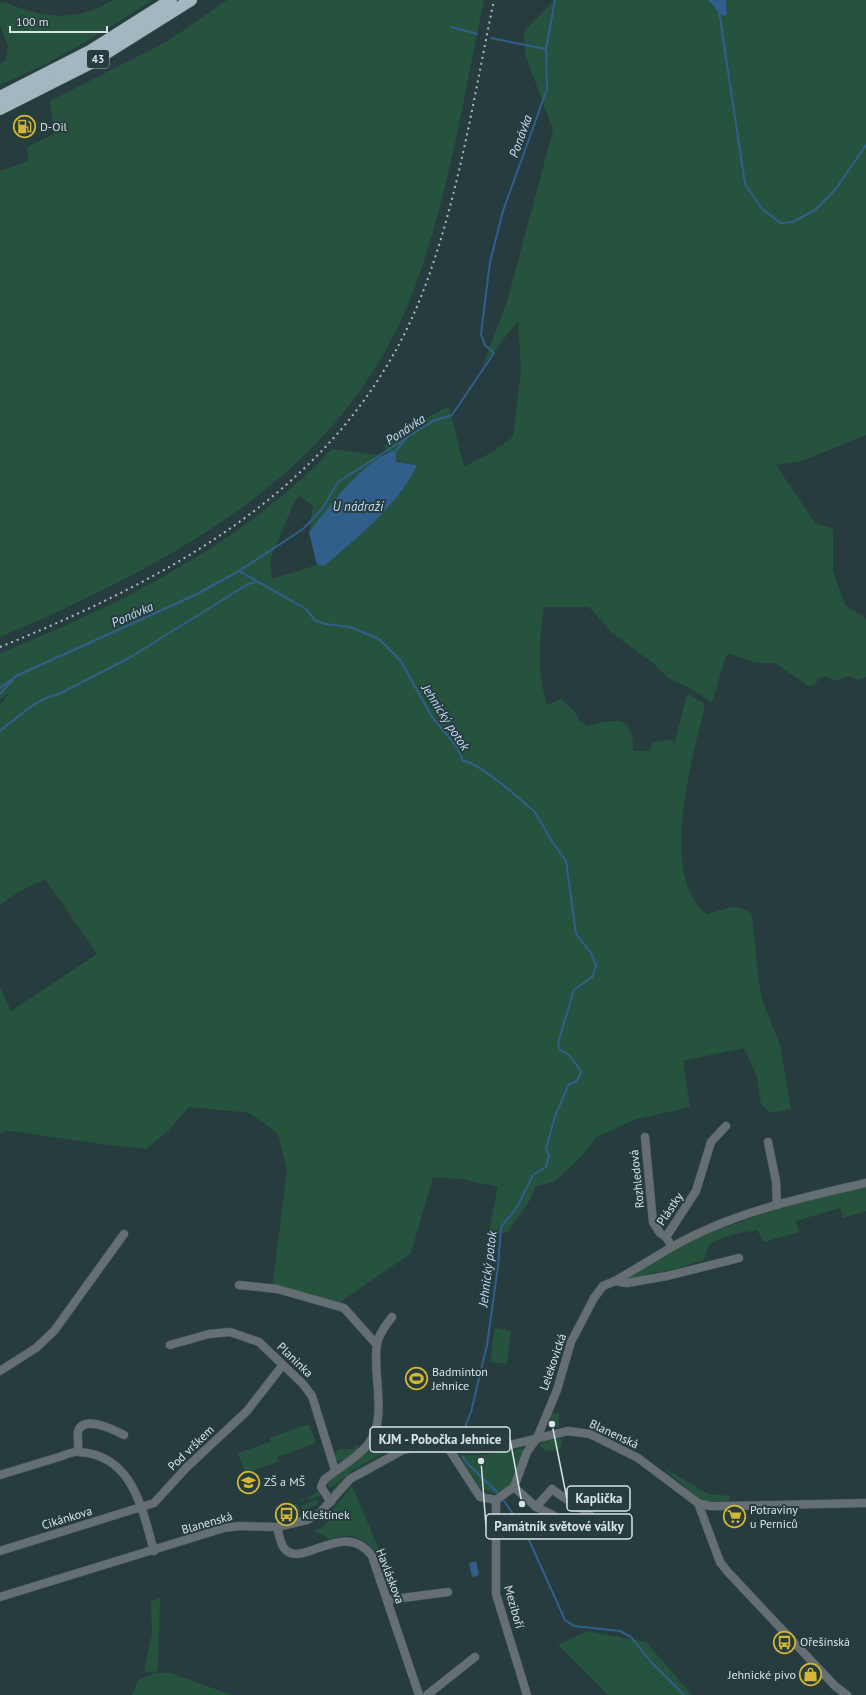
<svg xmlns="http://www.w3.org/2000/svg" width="866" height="1695" font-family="'PT Sans',sans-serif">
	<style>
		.green { fill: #25533e }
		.water { fill: #315f8c }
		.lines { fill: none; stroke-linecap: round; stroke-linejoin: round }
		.stream { stroke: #315f8c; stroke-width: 2 }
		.minor-casing { stroke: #475a5c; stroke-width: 9 }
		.highway-casing { stroke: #475a5c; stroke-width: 13 }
		.minor { stroke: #656e72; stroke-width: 8 }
		.highway { stroke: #a3b7c1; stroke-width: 12 }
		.rail { stroke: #aebcbe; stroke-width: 2; stroke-dasharray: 2 4; stroke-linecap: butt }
		.labels { text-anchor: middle; stroke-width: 4; stroke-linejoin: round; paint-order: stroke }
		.shield { fill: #273c3e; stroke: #a2b1b3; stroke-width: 1 }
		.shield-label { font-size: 11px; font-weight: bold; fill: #d7e3e5 }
		.poi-label { font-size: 12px; fill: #d7e3e5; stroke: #273c3e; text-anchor: start }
		.street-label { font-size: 12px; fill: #d7e3e5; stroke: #273c3e }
		.water-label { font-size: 13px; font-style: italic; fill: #c4defa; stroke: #273c3e }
		.leader { fill: none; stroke: #d7e3e5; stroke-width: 1.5 }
		.callout-dot { fill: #d7e3e5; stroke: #273c3e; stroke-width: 1.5 }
		.callout { fill: #273c3e; stroke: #d7e3e5; stroke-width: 1.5 }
		.callout-label { font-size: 13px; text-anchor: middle; font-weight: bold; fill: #d7e3e5 }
	</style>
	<rect width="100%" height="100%" fill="#273c3e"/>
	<g class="green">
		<path d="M113 0H152C103 32 54 63 0 85V64L6 60 8 47 0 25V2L6 3C47 18 74 23 113 0Z"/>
		<path d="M227 0H484C464 95 449 193 416 284 365 423 263 505 136 573 92 596 46 618 0 637V171L28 161 27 147 54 134 50 101 168 41Z"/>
		<path d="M553 0H708L719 14 728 10 726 0H866V435L802 461 776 465 815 523 833 529V571L841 594 845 604 866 619V677L859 680 848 676 837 681 824 676 810 687 775 663H756L730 654 726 656 712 702 688 687 668 678 653 663 613 634 589 607H544C539 640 537 673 547 705L561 699 574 711 580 721 587 726C600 723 625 714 631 732 633 737 633 745 633 751H650L653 742 672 739 674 745 687 694 702 702 705 706C693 756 657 877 707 914 724 911 738 899 752 916L759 983 763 1002 781 1048 791 1109 770 1113 761 1104 757 1077 744 1048 683 1061 690 1107 633 1120 595 1138 582 1156 555 1181 535 1187 530 1200 508 1232 488 1235 498 1187 461 1179 433 1177 411 1253 333 1307 272 1289 287 1170 278 1134 250 1113 189 1107 168 1131 146 1149 93 1143 11 1131H7L0 1134V986L11 1011 97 954 45 879 20 891 0 905V705L11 691 0 700V653C120 605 242 544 332 449L383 456 357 476 309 532 313 506 300 496 295 500 270 560 272 579 317 565 324 566C358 537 398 506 417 465L396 462 397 455 393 451 388 453 384 446 430 416 449 406 464 467 494 451 513 437 521 370 518 321 482 367 507 302 553 130 525 54 524 31 552 3Z"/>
		<path d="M866 1186V1211L843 1218 840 1208 796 1221 799 1232 764 1242 757 1230C745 1232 715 1237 708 1247 706 1250 705 1256 704 1260L672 1270 648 1274 645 1278 624 1280 698 1237 768 1212Z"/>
		<polygon points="495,1328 511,1331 507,1364 490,1362"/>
		<polygon points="559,1413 559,1427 554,1428 554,1422 547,1424 552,1414"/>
		<polygon points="309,1424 316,1443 277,1457 278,1462 245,1473 238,1453 271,1442 269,1438"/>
		<polygon points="378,1429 380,1429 381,1445 394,1442 394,1447 352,1471 331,1488 328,1487 328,1482 350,1465"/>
		<path d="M559 1438 562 1440 560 1450C554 1452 542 1451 539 1445L543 1442Z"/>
		<polygon points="356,1444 358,1445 358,1450 346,1459 339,1461 336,1459 334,1454 339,1449 355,1449"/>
		<path d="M415 1444C386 1449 354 1470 334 1491H331C345 1475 394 1444 415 1444Z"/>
		<path d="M522 1448C526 1458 516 1480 508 1487 505 1490 501 1492 497 1494L481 1489 459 1455H486Z"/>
		<polygon points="662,1467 708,1494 730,1496 729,1502 707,1501 697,1497"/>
		<path d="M352 1486 383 1559 378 1560C369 1537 353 1532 330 1539L314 1531 323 1527 328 1521 326 1518Z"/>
		<polygon points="319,1491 320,1496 300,1502 302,1499 304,1501"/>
		<polygon points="318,1499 318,1504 303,1511 301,1506"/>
		<polygon points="297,1504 300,1511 281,1516 282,1510 290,1505"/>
		<polygon points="160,1598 158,1666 156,1673 144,1671 152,1634 151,1601"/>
		<polygon points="587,1631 646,1642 692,1695 608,1695 558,1645"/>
		<polygon points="156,1673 170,1673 232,1695 132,1695 138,1680"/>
	</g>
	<g class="water">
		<polygon points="708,0 726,0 727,13 725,16 720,14"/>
		<path d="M393 451 396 452V462L417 465C398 506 358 537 324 566L317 565 309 532C328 508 364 460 393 451Z"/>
		<polygon points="476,1561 479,1575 472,1577 469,1563"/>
	</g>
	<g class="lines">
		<g class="stream">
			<polyline points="719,11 745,184 762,209 781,223 793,222 815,210 835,190 866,145"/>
			<polyline points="451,27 477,34"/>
			<polyline points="491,38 546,49"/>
			<polyline points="394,453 404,441"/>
			<path d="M239 571 306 609 315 620 325 624 350 627 379 639 400 660 432 717 457 747 463 761C478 761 521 800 535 812L551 840 566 861 576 934 591 953 596 965 593 976 574 990 558 1043 560 1050 569 1055 581 1071C579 1079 577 1082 569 1084L555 1116 546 1149 549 1155 546 1167 533 1175 517 1207 501 1227 498 1266 487 1345 471 1412 465 1427 462 1444"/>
			<polyline points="0,688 12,679"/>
			<polyline points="0,694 16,676 195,595 239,571 294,535 304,528 322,509 338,482 433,421 452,415 494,353 485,345 481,334 490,262 503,211 547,89 546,49 555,0"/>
			<path d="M0 731C14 720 40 696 57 695L129 658 248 584 256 582"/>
			<polyline points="463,1457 466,1462 497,1492"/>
			<polyline points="504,1501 525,1531 565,1620 574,1626 620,1631 631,1637 651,1662 684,1695"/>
		</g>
		<defs>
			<g id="minor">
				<path d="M726 1126 711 1142 696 1191 666 1237 672 1247C731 1213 800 1198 866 1183"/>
				<polyline points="645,1137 653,1222 660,1233 666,1237"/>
				<polyline points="768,1142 776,1181 777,1205"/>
				<polyline points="615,1281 672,1247"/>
				<polyline points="239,1285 277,1289 344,1308 377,1345"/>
				<polyline points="170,1345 209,1334 230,1332 259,1342 303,1384 312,1396 335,1470"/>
				<polyline points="0,1371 36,1348 54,1331 124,1234"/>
				<polyline points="449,1449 480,1497 496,1500 514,1487 527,1452 537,1438 557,1390 571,1342 594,1298 603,1286 615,1281 627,1283 667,1276 739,1258"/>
				<path d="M78 1451C79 1445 77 1438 78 1432 83 1414 114 1430 124 1435"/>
				<path d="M0 1475C20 1469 39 1463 59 1457 65 1455 73 1451 79 1452 133 1455 142 1509 154 1551"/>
				<polyline points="514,1487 536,1507 553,1515"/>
				<polyline points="496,1500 496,1594 527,1695"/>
				<path d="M331 1502 321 1487 324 1480C338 1468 358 1458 369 1443 388 1417 372 1373 377 1344 379 1333 386 1325 392 1317"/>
				<polyline points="698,1503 720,1562 727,1571 835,1686 847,1695"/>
				<path d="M536 1507 552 1489C564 1499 578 1505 590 1515"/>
				<path d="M277 1527C279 1534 280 1543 284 1548 301 1571 344 1517 372 1556L419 1695"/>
				<polyline points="0,1551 154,1503 186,1468 247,1411 282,1366"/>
				<polyline points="0,1597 224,1528 239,1526 277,1527 307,1520 319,1514 350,1479 403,1450 413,1448 477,1449 510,1445 568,1431 590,1434 638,1458 698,1503 710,1506 725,1506 866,1503"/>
				<polyline points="387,1600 448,1592"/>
				<polyline points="427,1695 475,1657"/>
			</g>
			<g id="highway">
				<polyline points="0,97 90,51 171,0"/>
				<polyline points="0,109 89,64 191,0"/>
			</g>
		</defs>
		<use href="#minor" class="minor-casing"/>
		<use href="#highway" class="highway-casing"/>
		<use href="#minor" class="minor"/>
		<use href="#highway" class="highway"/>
		<path class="rail" d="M0 647C180 574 352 480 424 289 459 196 474 96 494 0"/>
	</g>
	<defs>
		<symbol id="fuel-ring" viewBox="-11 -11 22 22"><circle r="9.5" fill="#273c3e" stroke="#d3b635" stroke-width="1.5"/><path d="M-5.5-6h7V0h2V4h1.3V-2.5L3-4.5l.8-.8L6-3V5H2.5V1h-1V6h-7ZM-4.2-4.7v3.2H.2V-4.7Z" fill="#d3b635"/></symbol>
		<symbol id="stadium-ring" viewBox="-11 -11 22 22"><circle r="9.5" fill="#273c3e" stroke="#d3b635" stroke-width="1.5"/><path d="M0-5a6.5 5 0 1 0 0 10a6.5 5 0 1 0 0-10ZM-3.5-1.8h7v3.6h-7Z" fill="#d3b635"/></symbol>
		<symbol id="school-ring" viewBox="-11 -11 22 22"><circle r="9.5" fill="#273c3e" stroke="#d3b635" stroke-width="1.5"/><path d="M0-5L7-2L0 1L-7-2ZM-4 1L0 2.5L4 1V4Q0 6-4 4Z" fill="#d3b635"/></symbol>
		<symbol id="bus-ring" viewBox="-11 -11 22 22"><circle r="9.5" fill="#273c3e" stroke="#d3b635" stroke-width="1.5"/><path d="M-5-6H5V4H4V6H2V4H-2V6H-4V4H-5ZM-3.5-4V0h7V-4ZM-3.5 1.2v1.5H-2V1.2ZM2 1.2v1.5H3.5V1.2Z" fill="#d3b635"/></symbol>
		<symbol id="supermarket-ring" viewBox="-11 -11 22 22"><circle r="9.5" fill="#273c3e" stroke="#d3b635" stroke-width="1.5"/><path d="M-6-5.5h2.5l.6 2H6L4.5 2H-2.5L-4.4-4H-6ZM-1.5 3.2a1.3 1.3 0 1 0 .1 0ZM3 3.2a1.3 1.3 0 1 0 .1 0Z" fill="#d3b635"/></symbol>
		<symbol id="shop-ring" viewBox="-11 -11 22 22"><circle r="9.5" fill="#273c3e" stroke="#d3b635" stroke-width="1.5"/><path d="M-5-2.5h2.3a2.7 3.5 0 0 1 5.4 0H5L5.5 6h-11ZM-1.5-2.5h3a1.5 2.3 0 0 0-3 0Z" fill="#d3b635"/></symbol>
	</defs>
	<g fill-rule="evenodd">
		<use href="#fuel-ring" x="12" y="114" width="25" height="25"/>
		<use href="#stadium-ring" x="404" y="1366" width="25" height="25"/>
		<use href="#school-ring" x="236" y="1470" width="25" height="25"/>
		<use href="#bus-ring" x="274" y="1502" width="25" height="25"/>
		<use href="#supermarket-ring" x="722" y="1504" width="25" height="25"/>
		<use href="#bus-ring" x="772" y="1630" width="25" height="25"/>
		<use href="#shop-ring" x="798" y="1662" width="25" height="25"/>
	</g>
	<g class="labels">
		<rect class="shield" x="87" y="50" width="22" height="18" rx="3"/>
		<g class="shield-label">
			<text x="98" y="63">43</text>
		</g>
		<g class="poi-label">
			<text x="40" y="131">D-Oil</text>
			<text x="432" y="1376">Badminton<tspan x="432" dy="14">Jehnice</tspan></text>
			<text x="264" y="1486">ZŠ a MŠ</text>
			<text x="750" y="1514">Potraviny<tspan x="750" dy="14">u Perniců</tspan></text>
			<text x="302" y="1519">Kleštínek</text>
			<text x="800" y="1646">Ořešínská</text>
			<text x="796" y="1679" text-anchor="end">Jehnické pivo</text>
		</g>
		<g class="street-label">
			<text transform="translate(637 1179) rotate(-96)" y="4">Rozhledová</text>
			<text transform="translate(670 1209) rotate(-56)" y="4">Plástky</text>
			<text transform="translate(295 1360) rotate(44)" y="4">Planinka</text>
			<text transform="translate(553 1362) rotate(-71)" y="4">Lelekovická</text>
			<text transform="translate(614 1434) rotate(25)" y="4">Blanenská</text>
			<text transform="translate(191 1448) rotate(-44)" y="4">Pod vrškem</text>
			<text transform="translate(67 1518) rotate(-17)" y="4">Cikánkova</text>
			<text transform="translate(207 1523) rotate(-16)" y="4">Blanenská</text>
			<text transform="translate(390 1576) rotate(69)" y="4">Havláskova</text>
			<text transform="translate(514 1607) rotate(74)" y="4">Meziboří</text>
		</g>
		<g class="water-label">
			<text transform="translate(520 136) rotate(-70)" y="5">Ponávka</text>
			<text transform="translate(405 429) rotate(-33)" y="5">Ponávka</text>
			<text x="358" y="511">U nádraží</text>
			<text transform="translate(132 614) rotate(-24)" y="5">Ponávka</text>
			<text transform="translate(446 717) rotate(57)" y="5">Jehnický potok</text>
			<text transform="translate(487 1269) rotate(-83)" y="5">Jehnický potok</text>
		</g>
	</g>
	<path class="leader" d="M522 1504L510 1439M552 1424L567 1499M481 1461L486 1526"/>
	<g class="callout-dot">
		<circle cx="522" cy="1504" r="4"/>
		<circle cx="552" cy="1424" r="4"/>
		<circle cx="481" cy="1461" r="4"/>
	</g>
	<g class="callout">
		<rect x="370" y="1427" width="140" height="25" rx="4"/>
		<rect x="567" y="1486" width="63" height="25" rx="4"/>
		<rect x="486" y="1514" width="146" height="25" rx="4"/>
	</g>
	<g class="callout-label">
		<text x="440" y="1444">KJM - Pobočka Jehnice</text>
		<text x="599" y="1503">Kaplička</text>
		<text x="559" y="1531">Památník světové války</text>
	</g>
	<path d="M10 26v6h97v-6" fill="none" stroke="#d7e3e5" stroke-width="2"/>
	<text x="16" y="26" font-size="12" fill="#d7e3e5" stroke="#273c3e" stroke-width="3" paint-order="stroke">100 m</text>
</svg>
